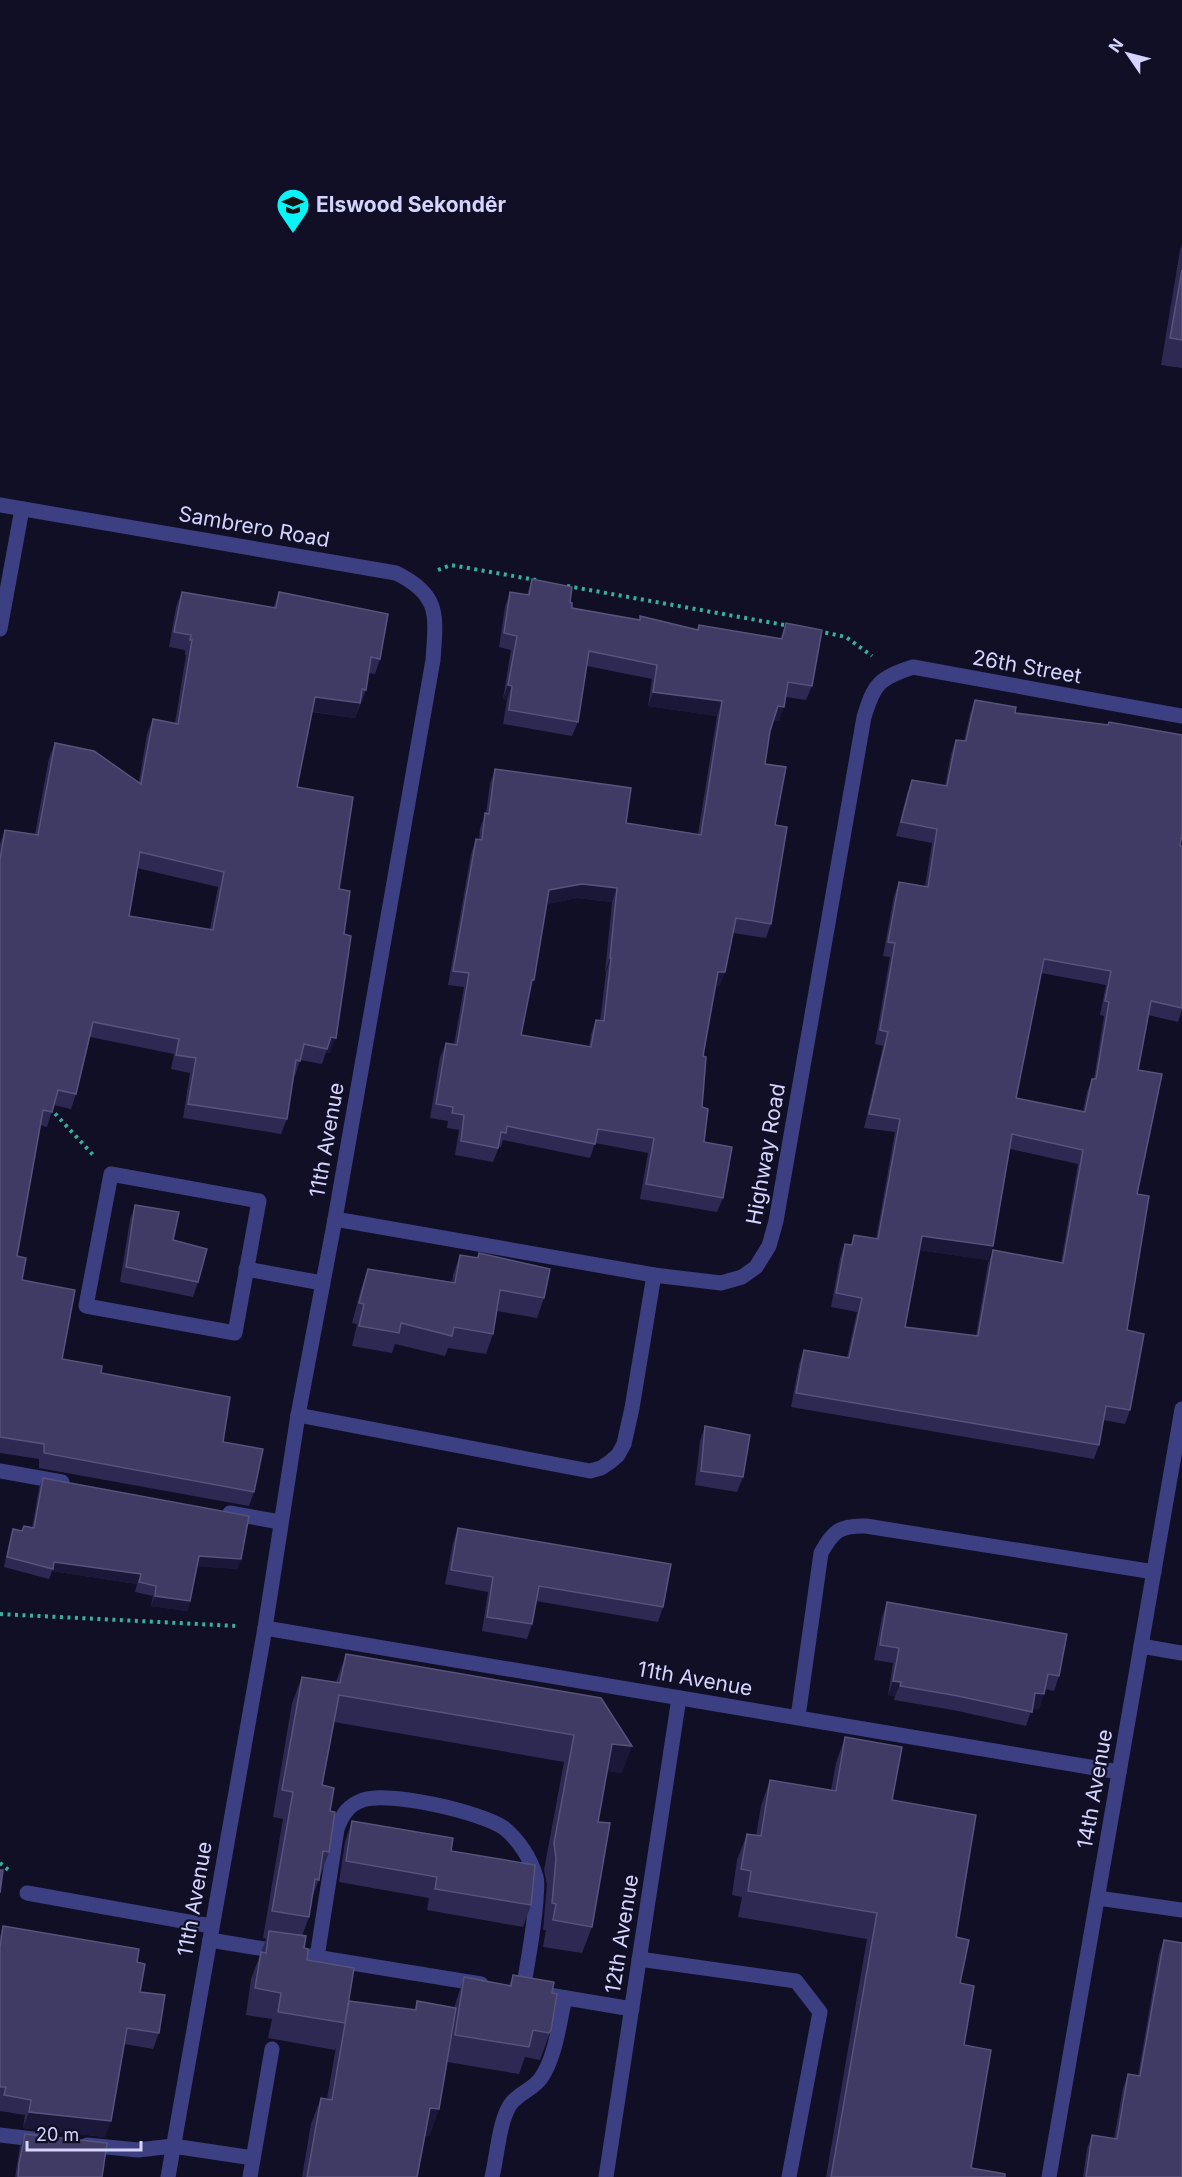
<svg xmlns="http://www.w3.org/2000/svg" width="1182" height="2177" font-family="Inter,sans-serif">
	<style>
		.lines { fill: none; stroke-linecap: round; stroke-linejoin: round }
		.path { stroke: #33b39f; stroke-width: 4; stroke-dasharray: 3 4.5; stroke-linecap: butt }
		.lane { stroke: #3c4082; stroke-width: 15 }
		.street { stroke: #3c4082; stroke-width: 15 }
		.wall { fill: #2e2952; fill-rule: evenodd }
		.shaded-wall { fill: #1b1738 }
		.building { fill: #403b64; stroke: #57537c; stroke-width: 1.5; fill-rule: evenodd }
		.labels { text-anchor: middle; stroke-width: 4.5; stroke-linejoin: round; paint-order: stroke }
		.poi-label { font-size: 21px; font-weight: bold; fill: #d5d4fe; stroke: #110f25; text-anchor: start }
		.street-label { font-size: 21px; fill: #d5d4fe; stroke: #110f25 }
	</style>
	<rect width="100%" height="100%" fill="#110f25"/>
	<g class="lines">
		<g class="path">
			<polyline points="438,570 451,565 536,580"/>
			<polyline points="567,586 790,626"/>
			<polyline points="818,631 846,637 872,656"/>
			<polyline points="50,1108 94,1156"/>
			<polyline points="0,1614 237,1626"/>
			<polyline points="0,1863 11,1872"/>
		</g>
		<g class="lane">
			<polygon points="111,1174 259,1201 235,1333 86,1306"/>
			<polyline points="246,1269 322,1283"/>
			<polyline points="298,1415 590,1471 601,1468 610,1462 618,1455 624,1444 632,1408 654,1275"/>
			<polyline points="0,1471 62,1482"/>
			<polyline points="230,1513 280,1522"/>
			<polyline points="1141,1646 1182,1653"/>
			<path d="M798 1717 821 1553C833 1531 840 1525 866 1526L1154 1572"/>
			<polyline points="1098,1898 1182,1910"/>
			<polyline points="210,1940 283,1952"/>
			<polyline points="309,1956 481,1984"/>
			<path d="M317 1957 337 1829C342 1815 348 1805 363 1800 390 1791 481 1812 504 1828 519 1840 531 1859 536 1877 538 1884 536 1893 536 1900 534 1930 528 1960 523 1990"/>
			<polyline points="639,1959 796,1981 820,2012 789,2177"/>
			<polyline points="537,1993 632,2009"/>
			<polyline points="0,2135 42,2140"/>
			<polyline points="87,2145 138,2150 173,2146 253,2158"/>
			<polyline points="250,2177 272,2049"/>
			<path d="M492 2177C497 2157 499 2122 510 2105 518 2093 534 2089 541 2078 556 2056 559 2023 565 1998"/>
		</g>
		<g class="street">
			<path d="M0 505 396 573C441 595 436 616 433 660L335 1219 298 1415 265 1628 168 2177"/>
			<polyline points="0,629 22,509"/>
			<path d="M335 1219 654 1275 721 1283 742 1277 756 1267 769 1246 776 1221 864 717C874 684 879 678 913 667L1182 716"/>
			<polyline points="265,1628 1119,1772"/>
			<polyline points="27,1893 211,1926"/>
			<polyline points="606,2177 679,1698"/>
			<polyline points="1049,2177 1182,1409"/>
		</g>
	</g>
	<g class="wall">
		<polygon points="1182,245 1182,368 1161,365 1180,250"/>
		<path d="M532 579 570 602 572 608 697 630 699 625 780 639 786 623 812 686 806 700 786 697 779 721 773 720 770 731 765 764 775 825 771 924 766 938 733 933 725 972 719 986H715L703 1056 702 1107 704 1142 723 1198 717 1212 640 1199 648 1153 595 1143 590 1158 503 1140 501 1147H499L493 1162 455 1155 459 1130 447 1128 448 1121 430 1118 440 1057 446 1043 454 1045 464 987 448 985 471 854 476 839 479 840 480 828 486 813 490 784 495 769 626 823 698 834 717 716 648 706 652 679 587 666 578 722 572 736 503 724 507 700 503 699 511 650 499 647 505 607 510 592 527 595ZM577 898 612 902 605 972H606L600 1021 596 1020 591 1034 589 1047 521 1035 546 904Z"/>
		<path d="M182 592 273 608 279 592 380 659 375 674 368 673 366 690 355 718 312 712 297 787 339 889 344 934 330 1053 326 1052 322 1064 300 1060 295 1076H293L287 1119 281 1134 183 1118 190 1073 171 1069 174 1054 90 1037 76 1094 71 1109 54 1105 47 1127 40 1125 17 1256 22 1280 62 1359 101 1373 223 1442 254 1492 249 1506 39 1468V1459L0 1453V844L5 830 35 834 49 758 55 743 139 782 147 734 153 719 175 723 186 655H185V650L169 647 176 607ZM137 868 218 887 210 929 129 916Z"/>
		<path d="M975 700 1015 713 1108 725 1109 722 1180 846H1182V1010L1178 1022 1148 1015 1138 1070 1137 1194 1127 1330 1130 1410 1125 1424 1103 1420 1099 1445 1094 1459 791 1407 799 1364 804 1350 847 1357 857 1312 831 1307 840 1258 845 1244 851 1245 854 1235 876 1239 895 1132 864 1128 883 1046 875 1044 890 957 883 956 894 896 899 882 925 886 932 843 896 836 907 794 912 780 945 786 951 754 956 740 964 741 970 714ZM1041 973 1106 985 1100 1015 1104 1016 1094 1079H1092L1087 1092 1083 1111 1016 1098ZM1010 1149 1078 1164 1061 1263 993 1250 988 1264 976 1336 905 1327 919 1250 988 1260 993 1246Z"/>
		<polygon points="135,1205 173,1240 198,1282 193,1297 120,1282 130,1220"/>
		<polygon points="479,1253 544,1298 537,1318 497,1311 493,1334 486,1354 448,1348 445,1356 395,1344 392,1353 352,1346 357,1324 352,1323 361,1289 368,1269 452,1282 453,1275 460,1255 477,1257"/>
		<polygon points="705,1426 743,1477 737,1492 695,1485 700,1441"/>
		<polygon points="43,1478 241,1559 237,1569 197,1566 190,1601 187,1611 151,1606 153,1596 135,1592 137,1584 52,1571 49,1579 4,1567 10,1539 13,1529 22,1531 24,1526 32,1528 39,1488"/>
		<polygon points="458,1528 663,1607 658,1622 536,1601 532,1624 527,1639 482,1631 488,1592 445,1584 453,1543"/>
		<polygon points="887,1602 1059,1676 1054,1691 1045,1689 1039,1709 1032,1708 1026,1726 953,1710 894,1700 895,1696 888,1695 893,1663 874,1660 882,1617"/>
		<polygon points="346,1654 601,1698 622,1773 607,1771 598,1822 592,1927 582,1953 543,1947 546,1930 543,1930 547,1885 544,1870 564,1762 334,1722 322,1785 330,1811 329,1852 312,1898 309,1917 302,1936 307,1960 348,2003 414,2010 417,2001 454,2008 464,1977 509,1985 513,1975 552,1993 551,2030 540,2060 525,2057 519,2074 447,2062 439,2109 429,2136 425,2136 417,2177 302,2177 311,2124 321,2098 327,2099 336,2047 335,2050 268,2038 272,2019 246,2015 251,1979 266,1939 263,1938 283,1819 273,1817 292,1703 302,1677 336,1682"/>
		<polygon points="845,1737 892,1800 956,1937 960,1983 971,2168 1005,2177 826,2177 867,1939 738,1917 742,1897 732,1895 737,1860 747,1834 756,1836 761,1806 770,1780 831,1790 836,1763"/>
		<polygon points="352,1821 451,1851 531,1905 523,1927 427,1910 429,1898 339,1882 345,1842"/>
		<polygon points="3,1926 137,1962 140,1992 159,2033 153,2049 124,2044 105,2137 23,2128 25,2115 0,2111 0,1936"/>
		<polygon points="1164,1940 1182,2177 1083,2177 1087,2149 1092,2135 1114,2139 1123,2088 1128,2074 1138,2076 1159,1954"/>
		<polygon points="25,2134 102,2177 15,2177 20,2147"/>
	</g>
	<g class="shaded-wall">
		<polygon points="508,685 512,686 507,700 503,699"/>
		<polygon points="653,692 722,701 717,716 648,706"/>
		<polygon points="315,697 360,703 355,718 310,711"/>
		<polygon points="778,706 784,707 779,721 773,720"/>
		<polygon points="582,884 617,888 612,902 577,898 544,905 549,890"/>
		<polygon points="610,958 611,958 606,972 605,972"/>
		<polygon points="718,972 725,972 719,986 713,986"/>
		<polygon points="331,1037 336,1038 330,1053 326,1052"/>
		<polygon points="922,1236 993,1246 988,1260 917,1250"/>
		<polygon points="199,1556 241,1559 237,1569 196,1566"/>
		<polygon points="54,1562 141,1574 137,1584 52,1571"/>
		<polygon points="155,1596 190,1601 187,1611 151,1606"/>
		<polygon points="893,1681 901,1682 895,1696 888,1695"/>
		<polygon points="1035,1693 1044,1694 1039,1709 1030,1708"/>
		<polygon points="612,1744 632,1746 622,1773 602,1771"/>
		<polygon points="430,2108 439,2109 429,2136 420,2135"/>
		<polygon points="29,2112 111,2121 105,2137 23,2128"/>
	</g>
	<g class="building">
		<polygon points="1182,270 1182,340 1170,338"/>
		<path d="M532 579 572 587 570 602 572 603V608L640 620V616L698 630 699 625 782 639 786 623 822 630 812 686 788 682 784 707 778 706 770 731 765 764 786 767 775 825 787 827 771 924 736 918 725 972H718L709 1022 703 1056 706 1057 702 1107 708 1109 704 1142 732 1147 723 1198 646 1184 654 1138 598 1129 595 1144 507 1126 506 1133 501 1132 498 1148 461 1141 464 1115 452 1113 453 1107 436 1104 446 1043 457 1045 469 973 453 971 476 839 482 840 485 813 489 814 495 769 631 788 626 823 701 835 722 701 653 692 657 665 589 651 578 722 509 710 512 686 508 685 517 636 504 633 510 592 529 595ZM582 884 617 888 610 958H611L604 1021 596 1020 591 1047 521 1035 532 980H534L549 890Z"/>
		<path d="M182 592 276 608 279 592 388 614 380 659 371 657 366 690 362 689 360 703 315 697 297 787 353 797 339 889 350 891 344 934 351 936 336 1038 331 1037 327 1049 304 1044 300 1061 296 1060 287 1119 188 1104 196 1058 176 1055 179 1039 93 1022 76 1094 58 1090 52 1112 43 1110 17 1256 26 1258 22 1280 75 1290 62 1359 102 1366 101 1373 230 1397 223 1442 263 1449 254 1492 44 1453V1444L0 1437V860L5 830 38 835 55 743 94 751 141 784 153 719 178 724 192 640H190L191 635 174 632ZM140 852 224 872 213 930 129 916Z"/>
		<path d="M975 700 1016 707 1015 713 1108 725 1109 722 1182 735V834L1180 846H1182V1008L1151 1001 1138 1070 1162 1074 1137 1194 1149 1196 1127 1330 1144 1334 1130 1410 1106 1406 1099 1445 796 1393 804 1350 849 1358 862 1298 836 1293 845 1244 852 1245 854 1235 878 1239 900 1119 869 1114 888 1032 880 1030 895 943 888 942 899 882 928 887 937 829 901 822 912 780 947 786 956 740 966 741ZM1044 959 1111 971 1105 1001 1109 1002 1096 1079H1092L1085 1112 1016 1098ZM1012 1134 1083 1150 1063 1263 993 1250 978 1336 905 1327 922 1236 993 1246Z"/>
		<polygon points="135,1205 179,1212 173,1240 207,1249 198,1282 126,1267"/>
		<polygon points="479,1253 550,1269 544,1298 500,1290 493,1334 454,1327 452,1336 401,1323 399,1333 359,1326 364,1304 359,1303 368,1269 455,1283 460,1255 478,1258"/>
		<polygon points="705,1426 750,1435 743,1477 701,1471"/>
		<polygon points="43,1478 249,1516 241,1559 199,1556 190,1601 155,1596 156,1586 139,1582 141,1574 54,1562 53,1569 7,1557 13,1529 22,1531 24,1526 34,1528"/>
		<polygon points="458,1528 671,1564 663,1607 539,1586 532,1624 487,1617 493,1577 451,1570"/>
		<polygon points="887,1602 1067,1634 1059,1676 1048,1674 1044,1694 1035,1693 1032,1712 958,1696 900,1686 901,1682 893,1681 899,1648 880,1645"/>
		<polygon points="346,1654 601,1698 632,1746 612,1744 598,1822 610,1823 592,1927 553,1920 556,1904 552,1903 556,1859 554,1843 574,1735 339,1695 322,1785 334,1788 330,1811 335,1812 329,1852 323,1851 319,1880 315,1879 309,1917 272,1911 293,1792 282,1790 302,1677 340,1683"/>
		<polygon points="845,1737 902,1747 892,1800 976,1815 956,1937 969,1940 960,1983 974,1986 964,2045 991,2050 971,2168 1005,2174 1005,2177 831,2177 877,1913 748,1891 751,1871 741,1869 747,1834 761,1836 770,1780 836,1791"/>
		<polygon points="352,1821 453,1838 451,1851 535,1865 531,1905 435,1889 437,1877 346,1861"/>
		<polygon points="0,1870 3,1870 0,1893"/>
		<polygon points="3,1926 139,1949 137,1962 145,1964 140,1992 165,1995 159,2033 127,2028 111,2121 29,2112 31,2100 4,2095 6,2087 0,2087 0,1948"/>
		<polygon points="269,1931 306,1936 304,1948 308,1949 307,1960 354,1968 345,2023 278,2012 281,1993 255,1988 261,1952 266,1953"/>
		<polygon points="1164,1940 1182,1943 1182,2177 1086,2177 1092,2135 1117,2139 1128,2074 1140,2076"/>
		<polygon points="513,1975 554,1982 552,1993 557,1994 551,2030 549,2033 533,2030 529,2047 455,2035 464,1977 511,1986"/>
		<polygon points="349,2001 416,2010 417,2001 456,2008 439,2109 430,2108 417,2177 307,2177 321,2098 332,2100"/>
		<polygon points="25,2134 107,2143 102,2177 18,2177 19,2164"/>
	</g>
	<defs>
		<symbol id="school-pin" viewBox="-11 -11 22 30"><path d="M0 17L-7.5 6A9.5 9.5 0 1 1 7.5 6Z" fill="#08f4f6" stroke="#110f25"/><path d="M0-5L7-2L0 1L-7-2ZM-4 1L0 2.5L4 1V4Q0 6-4 4Z" fill="#111"/></symbol>
	</defs>
	<g fill-rule="evenodd">
		<use href="#school-pin" x="274" y="186" width="38" height="52"/>
	</g>
	<g class="labels">
		<g class="poi-label">
			<text x="316" y="212">Elswood Sekondêr</text>
		</g>
		<g class="street-label">
			<text transform="translate(254 527) rotate(10)" y="7">Sambrero Road</text>
			<text transform="translate(1027 667) rotate(10)" y="7">26th Street</text>
			<text transform="translate(327 1140) rotate(-80)" y="7">11th Avenue</text>
			<text transform="translate(766 1154) rotate(-80)" y="7">Highway Road</text>
			<text transform="translate(695 1679) rotate(10)" y="7">11th Avenue</text>
			<text transform="translate(1095 1789) rotate(-80)" y="7">14th Avenue</text>
			<text transform="translate(195 1899) rotate(-80)" y="7">11th Avenue</text>
			<text transform="translate(622 1934) rotate(-81)" y="7">12th Avenue</text>
		</g>
	</g>
	<g transform="translate(1128 54) rotate(305)" stroke="#110f25" stroke-width="4.5" paint-order="stroke">
	<path d="M0-4.5L10 22L0 15L-10 22Z" fill="#d5d4fe"/>
	<text y="-9" font-size="16" font-weight="bold" text-anchor="middle" fill="#d5d4fe">N</text>
	</g>
	<path d="M27 2141v9h114v-9" fill="none" stroke="#d5d4fe" stroke-width="3"/>
	<text x="36" y="2141" font-size="18" fill="#d5d4fe" stroke="#110f25" stroke-width="4.5" paint-order="stroke">20 m</text>
</svg>
